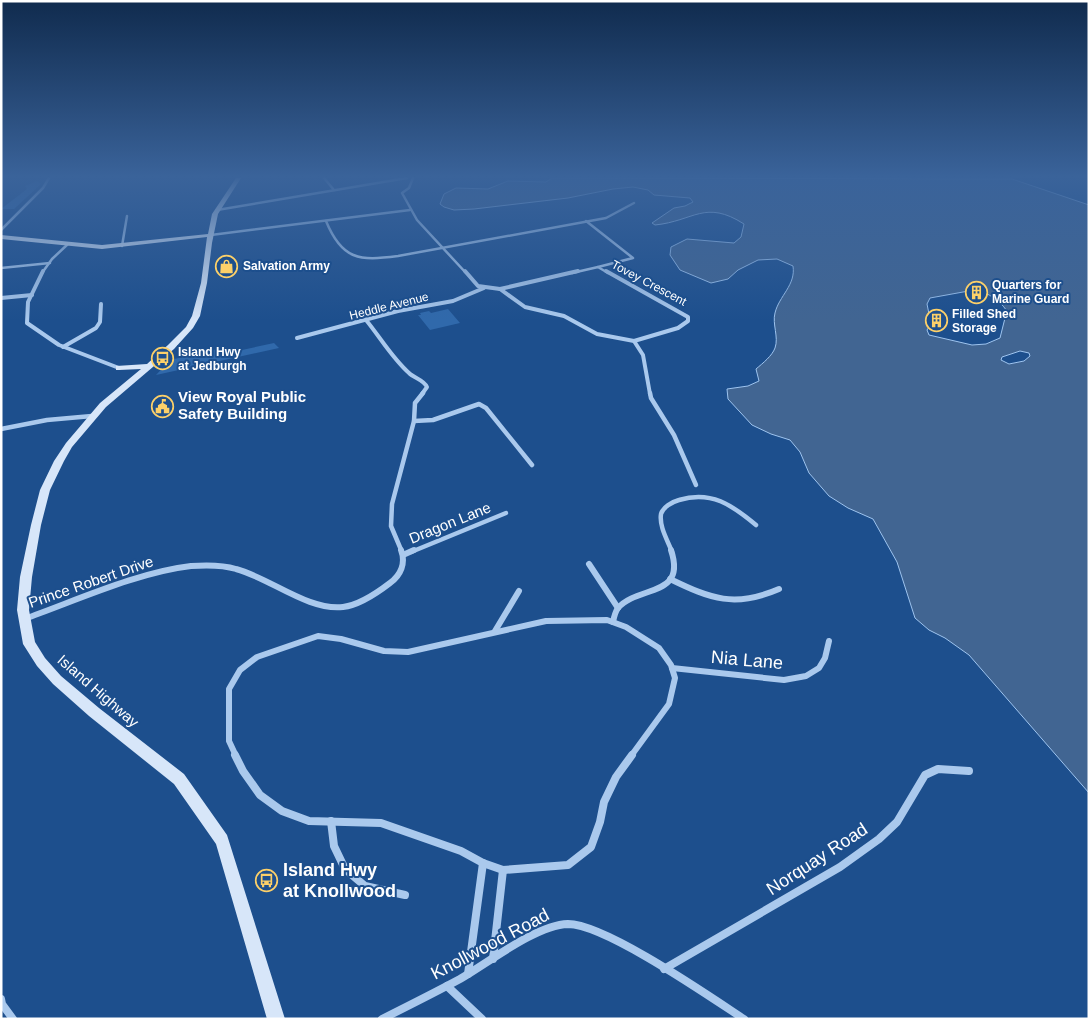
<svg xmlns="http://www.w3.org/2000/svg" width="1090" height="1020" font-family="Arial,sans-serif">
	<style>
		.green { fill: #3069ab }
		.water { fill: #416592; stroke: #9ec4ef; fill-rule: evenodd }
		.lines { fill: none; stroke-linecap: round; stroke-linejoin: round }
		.street-far4 { stroke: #aac9ed; stroke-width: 2.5 }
		.street-far3 { stroke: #aac9ed; stroke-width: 4 }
		.street-far2 { stroke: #aac9ed; stroke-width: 4.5 }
		.street-far1 { stroke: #aac9ed; stroke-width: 6 }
		.street { stroke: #aac9ed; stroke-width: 8 }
		.secondary { fill: #d7e6f9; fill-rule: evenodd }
		.labels { text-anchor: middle; stroke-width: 4; stroke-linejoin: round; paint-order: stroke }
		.far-poi-label { font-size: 12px; font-weight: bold; fill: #fff; stroke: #1d4f8d; text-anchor: start }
		.far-street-label { font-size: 12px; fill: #fff; stroke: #1d4f8d }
		.poi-label { font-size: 15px; font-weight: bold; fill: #fff; stroke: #1d4f8d; text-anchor: start }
		.street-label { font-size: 15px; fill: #fff; stroke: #1d4f8d }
		.near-street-label { font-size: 18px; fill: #fff; stroke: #1d4f8d }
		.near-poi-label { font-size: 18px; font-weight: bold; fill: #fff; stroke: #1d4f8d; text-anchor: start }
	</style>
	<rect width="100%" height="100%" fill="#1d4f8d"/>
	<g class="green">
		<polygon points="37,181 41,184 14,209 1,209 27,189 25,186"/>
		<polygon points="448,309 460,323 430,330 418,315 421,315 420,313 429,311 431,313"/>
		<polygon points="274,343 279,348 156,375 170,360 226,347 228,353"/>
	</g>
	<path class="water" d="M552 178 1012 179 1089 205V793L969 655 945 638 929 630 915 618 897 562 873 519 848 508 829 496 809 473 800 452 790 440 771 434 752 425 728 399 727 389 748 386 759 381 756 369C763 363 772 356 775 348 779 337 772 324 775 313 779 296 796 285 793 266L777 259 758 260 738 270 728 279 711 283 680 270 670 255 671 247 687 239 734 243 741 237 744 224C705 199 694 221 655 225L652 223 674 208 685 206 693 202 690 198 654 195 648 190 633 187 613 189 568 198 474 209 454 210 444 207 440 204 444 194 456 188 488 189 508 181 546 182ZM974 290C987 291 1004 303 1009 315L1005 318 1000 338 986 344 972 345 929 335 927 330 931 324 927 304 930 298ZM1020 351 1029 353 1030 356 1024 361 1009 364 1001 360 1002 357Z"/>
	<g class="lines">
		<g class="street-far4">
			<polyline points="324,178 334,190"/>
			<polyline points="413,178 409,188 402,193 417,220 466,273"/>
			<polyline points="217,210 407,178"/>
			<path d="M326 221C342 260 359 261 398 256L606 218 634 203"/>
			<polyline points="586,221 633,258 598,267"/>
			<polyline points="1,230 43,188 49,178"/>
			<polyline points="211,235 410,210"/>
			<polyline points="122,246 127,216"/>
			<polyline points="1,268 50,263"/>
			<polyline points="42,273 52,259 68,244"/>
			<polyline points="572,273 598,267 608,273"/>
		</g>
		<g class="street-far3">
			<polyline points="43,271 28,302 27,323 59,345 119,368"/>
			<polyline points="465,271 478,286 500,289 525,307 564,316 597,334 634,341 643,355 650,394"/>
			<polyline points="606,271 688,317 688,321 678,328 634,341"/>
			<polyline points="500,289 578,271"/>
			<polyline points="1,298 32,295"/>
			<path d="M366 320C380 337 392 358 409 373 414 378 424 380 427 387L422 394"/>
			<polyline points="297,338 398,311 453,301 484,288"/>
			<polyline points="63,347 96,328 100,322 101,304"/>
		</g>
		<g class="street-far2">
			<polyline points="650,393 651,398 674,435 696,485"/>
			<polyline points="414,421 433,420 479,404 486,408 532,465"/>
			<polyline points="1,429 47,420 92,416"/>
			<polyline points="402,552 391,526 392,504 414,421 415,403 423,393"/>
			<polyline points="411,552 506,513"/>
			<path d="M672 552C668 541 659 527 661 514 663 507 672 502 679 500 711 490 732 505 756 525"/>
		</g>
		<g class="street-far1">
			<polyline points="403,555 414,550"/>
			<polyline points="589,564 618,608"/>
			<path d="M670 579C711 599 735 608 779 589"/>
			<path d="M24 619C75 601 138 572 191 566 205 565 223 565 236 569 270 578 308 611 343 607 360 605 377 593 390 583 401 575 406 563 401 550"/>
			<path d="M613 622C614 617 615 612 618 608 638 585 687 598 671 550"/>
			<polyline points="495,631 519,591"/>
			<polyline points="672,668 784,680 806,676 819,668 825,658 829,641"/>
			<polyline points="236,756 229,741 229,689 240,670 257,657 318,636 341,639 384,651 408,652 546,621 607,620 626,627 659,648 671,665 675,678 669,704 631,756"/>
		</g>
		<g class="street">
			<polyline points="235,755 243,771 260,795 282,811 309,821 381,823 461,851 483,863 503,870 568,865 591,847 600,822 604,802 616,777 632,755"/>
			<polyline points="331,821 334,846 345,869 365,886 405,895"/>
			<polyline points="493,959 503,870"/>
			<polyline points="664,969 840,867 879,839 897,822 925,775 938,769 969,771"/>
			<polyline points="468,974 483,863"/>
			<polyline points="447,986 482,1019"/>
			<polyline points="1,999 2,1004 13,1019"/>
			<path d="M382 1019C408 1006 434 993 460 979 488 963 536 925 568 924 605 924 709 996 744 1019"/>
		</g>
		<polygon class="secondary" points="236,178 241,178 218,214 212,243 207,283 200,316 193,328 174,349 106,407 72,447 64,461 50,490 41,525 32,577 29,610 35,642 45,658 61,676 99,708 184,774 227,835 285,1019 267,1019 216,844 174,784 89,716 53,684 37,666 23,644 17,610 20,577 31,525 40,490 54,461 66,443 100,403 141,369 119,370 116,370 116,366 147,364 168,345 186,327 192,316 201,283 207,237 102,249 1,239 1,235 102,245 208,234 212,214"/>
	</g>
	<linearGradient id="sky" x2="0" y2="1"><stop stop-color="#102b4e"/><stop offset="0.55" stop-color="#3a639a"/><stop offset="1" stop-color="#3a639a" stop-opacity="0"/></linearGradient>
	<rect width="1090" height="321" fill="url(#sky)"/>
	<defs>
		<symbol id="shop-ring" viewBox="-11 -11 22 22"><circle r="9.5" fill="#1d4f8d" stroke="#fcd069" stroke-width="1.5"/><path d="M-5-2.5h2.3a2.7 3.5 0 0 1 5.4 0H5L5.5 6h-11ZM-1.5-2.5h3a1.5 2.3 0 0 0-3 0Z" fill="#fcd069"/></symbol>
		<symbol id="building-ring" viewBox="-11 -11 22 22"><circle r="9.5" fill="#1d4f8d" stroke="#fcd069" stroke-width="1.5"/><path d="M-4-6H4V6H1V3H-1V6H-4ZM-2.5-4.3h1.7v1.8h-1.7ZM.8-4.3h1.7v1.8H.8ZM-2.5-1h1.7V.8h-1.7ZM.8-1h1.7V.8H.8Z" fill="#fcd069"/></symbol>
		<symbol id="bus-ring" viewBox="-11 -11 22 22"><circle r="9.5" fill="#1d4f8d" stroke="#fcd069" stroke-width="1.5"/><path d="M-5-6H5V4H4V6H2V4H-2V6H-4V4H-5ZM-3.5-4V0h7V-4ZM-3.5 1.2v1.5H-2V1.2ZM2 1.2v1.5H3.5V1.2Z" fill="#fcd069"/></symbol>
		<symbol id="civic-ring" viewBox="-11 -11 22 22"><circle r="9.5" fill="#1d4f8d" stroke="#fcd069" stroke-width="1.5"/><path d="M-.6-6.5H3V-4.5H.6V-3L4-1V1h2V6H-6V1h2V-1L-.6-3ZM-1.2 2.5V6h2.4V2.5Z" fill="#fcd069"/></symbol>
	</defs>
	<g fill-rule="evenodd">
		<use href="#shop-ring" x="214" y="254" width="25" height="25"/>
		<use href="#building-ring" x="964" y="280" width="25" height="25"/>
		<use href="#building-ring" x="924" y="308" width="25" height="25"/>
		<use href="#bus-ring" x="150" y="346" width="25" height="25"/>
		<use href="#civic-ring" x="150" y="394" width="25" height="25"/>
		<use href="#bus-ring" x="254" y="868" width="25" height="25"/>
	</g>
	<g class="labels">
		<g class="far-poi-label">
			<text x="243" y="270">Salvation Army</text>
			<text x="992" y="289">Quarters for<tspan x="992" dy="14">Marine Guard</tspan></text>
			<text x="952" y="318">Filled Shed<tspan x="952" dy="14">Storage</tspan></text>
			<text x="178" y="356">Island Hwy<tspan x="178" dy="14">at Jedburgh</tspan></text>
		</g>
		<g class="far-street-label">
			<text transform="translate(649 283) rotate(28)" y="4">Tovey Crescent</text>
			<text transform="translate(389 306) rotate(-14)" y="4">Heddle Avenue</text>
		</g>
		<g class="poi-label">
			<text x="178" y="402">View Royal Public<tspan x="178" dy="17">Safety Building</tspan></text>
		</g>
		<g class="street-label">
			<text transform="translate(450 523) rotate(-22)" y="5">Dragon Lane</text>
			<text transform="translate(91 582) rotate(-19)" y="5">Prince Robert Drive</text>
			<text transform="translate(98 691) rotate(41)" y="5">Island Highway</text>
		</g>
		<g class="near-street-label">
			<text transform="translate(747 660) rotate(5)" y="6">Nia Lane</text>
			<text transform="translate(817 859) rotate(-33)" y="6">Norquay Road</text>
			<text transform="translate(490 944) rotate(-28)" y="6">Knollwood Road</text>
		</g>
		<g class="near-poi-label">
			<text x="283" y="876">Island Hwy<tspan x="283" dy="21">at Knollwood</tspan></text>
		</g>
	</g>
	<rect width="1090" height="1020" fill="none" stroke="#ffffff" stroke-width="5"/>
</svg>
